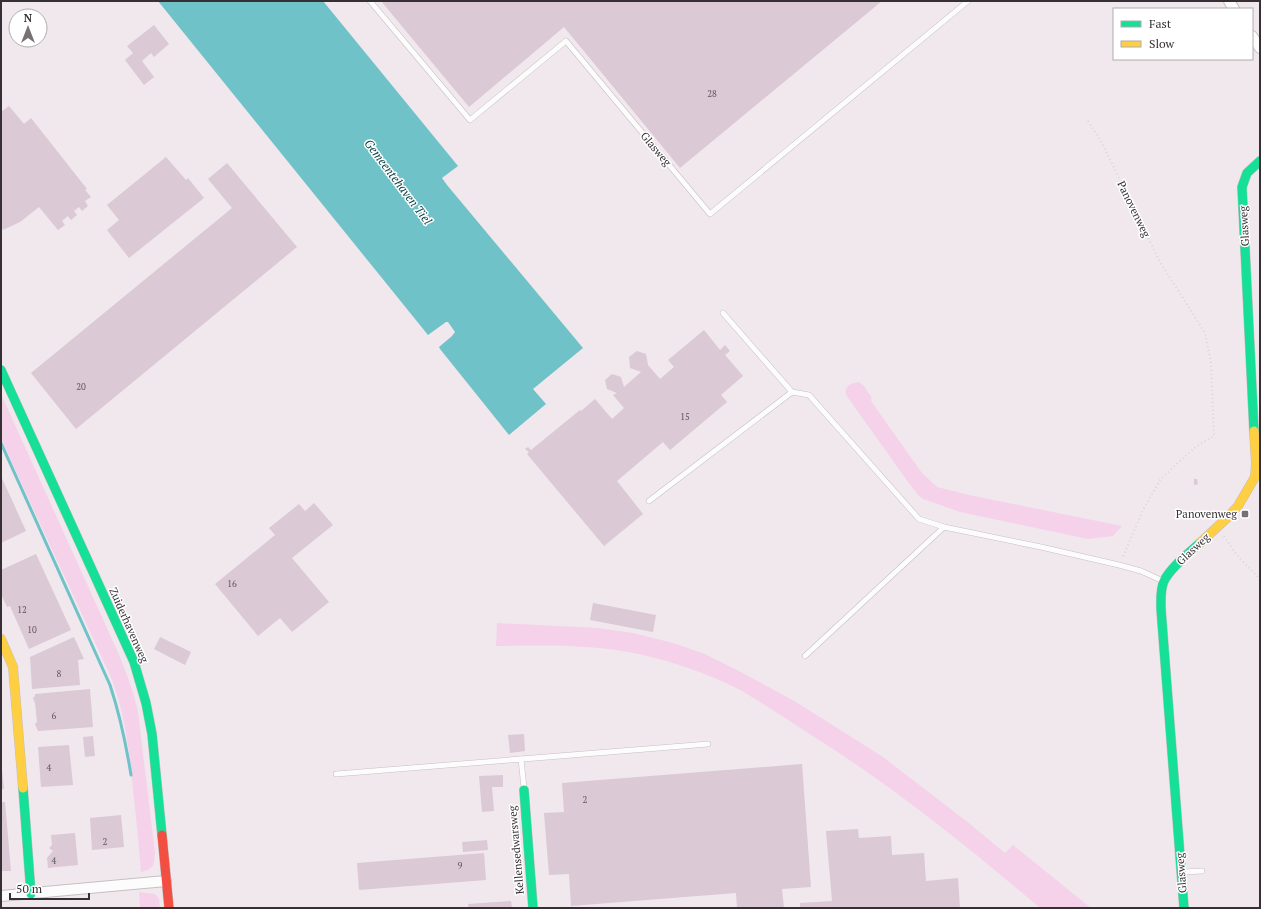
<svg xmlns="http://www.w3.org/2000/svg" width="1261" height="909" font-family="'PT Serif',serif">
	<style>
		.green { fill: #f5d2ea }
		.water { fill: #70c2c9 }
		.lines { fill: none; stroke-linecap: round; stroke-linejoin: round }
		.stream { stroke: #70c2c9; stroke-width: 3 }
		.building { fill: #dbc9d5 }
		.lane-casing { stroke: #c6bfc3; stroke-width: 6 }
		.street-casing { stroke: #c6bfc3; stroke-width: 12 }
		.fast-casing { stroke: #c6bfc3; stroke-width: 10 }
		.slow-casing { stroke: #c6bfc3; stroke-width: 10 }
		.jam-casing { stroke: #c6bfc3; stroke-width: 10 }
		.path { stroke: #d8d5d7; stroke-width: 2; stroke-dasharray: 1 3; stroke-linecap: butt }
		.lane { stroke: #fdfcfc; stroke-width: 5 }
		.street { stroke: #fdfcfc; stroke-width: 10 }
		.fast { stroke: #16e098; stroke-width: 9 }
		.slow { stroke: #ffcf43; stroke-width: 9 }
		.jam { stroke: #f24e42; stroke-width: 9 }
		.poi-dot { fill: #777075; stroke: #fff; stroke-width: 1.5 }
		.labels { text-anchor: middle; stroke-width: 3; stroke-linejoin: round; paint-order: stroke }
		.number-label { font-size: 9px; fill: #5f565c }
		.street-label { font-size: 11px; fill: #363034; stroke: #fff }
		.poi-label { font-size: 11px; fill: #363034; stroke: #fff; text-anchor: end }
		.water-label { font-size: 12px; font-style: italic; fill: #0d4346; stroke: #fff }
	</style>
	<rect width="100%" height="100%" fill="#f0e8ed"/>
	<g class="green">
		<path d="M859 382 864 386 872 398 871 400 873 404 922 473 937 487 969 495 1122 526 1113 536 1088 539 960 512 923 499 918 495 908 482 846 395C844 386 851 383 859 382Z"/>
		<path d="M1 394 120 657C127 675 134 693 138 712L155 853C154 865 154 869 141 872 139 845 136 817 133 790 129 750 125 710 109 673L1 439Z"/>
		<path d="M497 623 598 628 633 633 673 643 705 654 741 672 796 702 883 757 970 824 1005 853 1013 845 1091 908H1040C966 845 890 784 808 733 786 719 764 704 742 691 710 674 674 662 639 654 592 644 543 645 496 646Z"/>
		<polygon points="139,892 155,894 159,899 160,908 140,908"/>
	</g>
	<polygon class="water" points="158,1 323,1 458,166 442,178 447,185 583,348 533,389 546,404 509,435 440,349 439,347 452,336 455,332 448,322 446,322 428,335"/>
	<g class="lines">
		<path class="stream" d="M1 443 110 685C120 715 126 744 131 775"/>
	</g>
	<g class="building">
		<polygon points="381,1 882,1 680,168 564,27 469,107"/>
		<polygon points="154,25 169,44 154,57 151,53 142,61 154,77 144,85 125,60 133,53 127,46"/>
		<polygon points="9,106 24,124 31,118 87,189 85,190 91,197 85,201 88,206 82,211 79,207 74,211 77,215 71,220 68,216 62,221 65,225 58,230 39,207 20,222 3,230 1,225 1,112"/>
		<polygon points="166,157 186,180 188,178 204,198 129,258 107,230 119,220 107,205"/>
		<polygon points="227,163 297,247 76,429 31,373 232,208 208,179"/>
		<polygon points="704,330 720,350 725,345 730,351 725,355 743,376 721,395 727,402 670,450 663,442 617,481 643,514 604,546 527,454 529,452 525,449 528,447 531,450 580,410 581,411 595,399 612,419 624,408 613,395 617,393 607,389 605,380 612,374 621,377 624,387 641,372 630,368 629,357 637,351 646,354 648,365 660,379 674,367 668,360"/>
		<polygon points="1,476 26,531 1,543"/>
		<polygon points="1194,479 1197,479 1198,484 1194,485"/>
		<polygon points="314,503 333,525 292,558 329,602 292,632 280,618 258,636 215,584 275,535 269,528 299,504 305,511"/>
		<polygon points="36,554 71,630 29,649 10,606 7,607 1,594 1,570"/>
		<polygon points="593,603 656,615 653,632 590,620"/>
		<polygon points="74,637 84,659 78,660 80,685 32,689 30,657"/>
		<polygon points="160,637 191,652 185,665 154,649"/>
		<polygon points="90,689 93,727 38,731 35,724 37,722 35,703 34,701 33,698 35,696 35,694"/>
		<polygon points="524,734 525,751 510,753 508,735"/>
		<polygon points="93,736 95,756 85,757 83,737"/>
		<polygon points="69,745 73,785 41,787 38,747"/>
		<polygon points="802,764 811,887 782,889 784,908 737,908 736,893 571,906 569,874 549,875 544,813 564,812 562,783"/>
		<polygon points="1,769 2,769 4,789 1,789"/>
		<polygon points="503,775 503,787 492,787 494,811 482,812 479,776"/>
		<polygon points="1,802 5,802 11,871 1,871"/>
		<polygon points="121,815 124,847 92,850 90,818"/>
		<polygon points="858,829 859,838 891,836 892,855 924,853 926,881 958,878 960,908 800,908 800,903 832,901 826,831"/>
		<polygon points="75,833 78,865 48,868 47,858 53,851 49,848 52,845 51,835"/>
		<polygon points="487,840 488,850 463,852 462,842"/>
		<polygon points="484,853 486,880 359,890 357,863"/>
		<polygon points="511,901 512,908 469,908 468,904"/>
	</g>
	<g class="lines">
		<defs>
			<g id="lane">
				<polyline points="370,1 470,120 566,41 710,214 968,1"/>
				<polyline points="723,313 792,392 809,395 919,519 944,527 1041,547 1119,565 1141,571 1163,581"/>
				<polyline points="649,501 792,392"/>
				<polyline points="805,656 944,527"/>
				<polyline points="521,759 524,788"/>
				<polyline points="336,774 708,744"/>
				<polyline points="1182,872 1202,871"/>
			</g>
			<g id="street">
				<polyline points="1229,1 1234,9"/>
				<polyline points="1252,36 1260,48"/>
				<polyline points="1,896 166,881"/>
			</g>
			<g id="fast">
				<polyline points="1,370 134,662 146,703 152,734 162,835"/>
				<polyline points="1254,431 1242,187 1247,173 1260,161"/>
				<polyline points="23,788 31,894"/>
				<polyline points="524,790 533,908"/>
				<path d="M1184 908 1161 609C1161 600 1160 590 1164 581 1170 568 1190 552 1200 543"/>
			</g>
			<g id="slow">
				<polyline points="1200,543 1228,517 1238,506 1255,477 1256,463 1254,431"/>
				<polyline points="1,639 13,667 23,788"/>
			</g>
			<polyline id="jam" points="162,835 169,908"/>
		</defs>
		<use href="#lane" class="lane-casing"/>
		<use href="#street" class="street-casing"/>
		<use href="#fast" class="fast-casing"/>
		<use href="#slow" class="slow-casing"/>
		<use href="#jam" class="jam-casing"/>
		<g class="path">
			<polyline points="1088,121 1101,141 1160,262 1205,333 1211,363 1214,436 1197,446 1181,460 1160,480 1144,508 1122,559"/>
			<polyline points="1224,536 1236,554 1260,579"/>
		</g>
		<use href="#lane" class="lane"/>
		<use href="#street" class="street"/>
		<use href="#fast" class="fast"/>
		<use href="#slow" class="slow"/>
		<use href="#jam" class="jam"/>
	</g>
	<rect class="poi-dot" x="1241" y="510" width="8" height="8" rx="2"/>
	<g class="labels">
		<g class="number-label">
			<text x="712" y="97">28</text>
			<text x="81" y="390">20</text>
			<text x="685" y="420">15</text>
			<text x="232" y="587">16</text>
			<text x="22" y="613">12</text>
			<text x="32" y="633">10</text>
			<text x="59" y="677">8</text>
			<text x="54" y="719">6</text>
			<text x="49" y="771">4</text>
			<text x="585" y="803">2</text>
			<text x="105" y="845">2</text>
			<text x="54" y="864">4</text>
			<text x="460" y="869">9</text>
		</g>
		<g class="street-label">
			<text transform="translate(656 149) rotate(50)" y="4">Glasweg</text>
			<text transform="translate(1134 209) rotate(64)" y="4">Panovenweg</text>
			<text transform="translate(1244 226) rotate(-93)" y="4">Glasweg</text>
			<text transform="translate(1193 549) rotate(-43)" y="4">Glasweg</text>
			<text transform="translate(129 625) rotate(66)" y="4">Zuiderhavenweg</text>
			<text transform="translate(516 850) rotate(-95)" y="4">Kellensedwarsweg</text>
			<text transform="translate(1181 873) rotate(-94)" y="4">Glasweg</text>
		</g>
		<g class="poi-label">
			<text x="1237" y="518">Panovenweg</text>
		</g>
		<g class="water-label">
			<text transform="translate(398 182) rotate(53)" y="4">Gemeentehaven Tiel</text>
		</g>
	</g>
	<rect width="1261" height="909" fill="none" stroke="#363034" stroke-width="4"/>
	<rect x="1113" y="8" width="140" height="52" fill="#ffffff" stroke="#afacae"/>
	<rect x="1121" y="21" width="20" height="6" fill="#16e098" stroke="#afacae"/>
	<text x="1149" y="28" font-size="12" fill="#363034">Fast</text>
	<rect x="1121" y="41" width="20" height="6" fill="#ffcf43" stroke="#afacae"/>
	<text x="1149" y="48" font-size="12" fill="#363034">Slow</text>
	<g transform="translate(28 28)"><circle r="19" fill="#ffffff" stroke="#afacae"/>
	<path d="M0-3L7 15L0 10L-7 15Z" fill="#777075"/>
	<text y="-6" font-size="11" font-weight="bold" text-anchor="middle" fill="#363034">N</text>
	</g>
	<path d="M10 893v6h79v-6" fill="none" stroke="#363034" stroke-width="2"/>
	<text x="16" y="893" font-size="12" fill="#363034" stroke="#ffffff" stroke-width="3" paint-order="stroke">50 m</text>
</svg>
